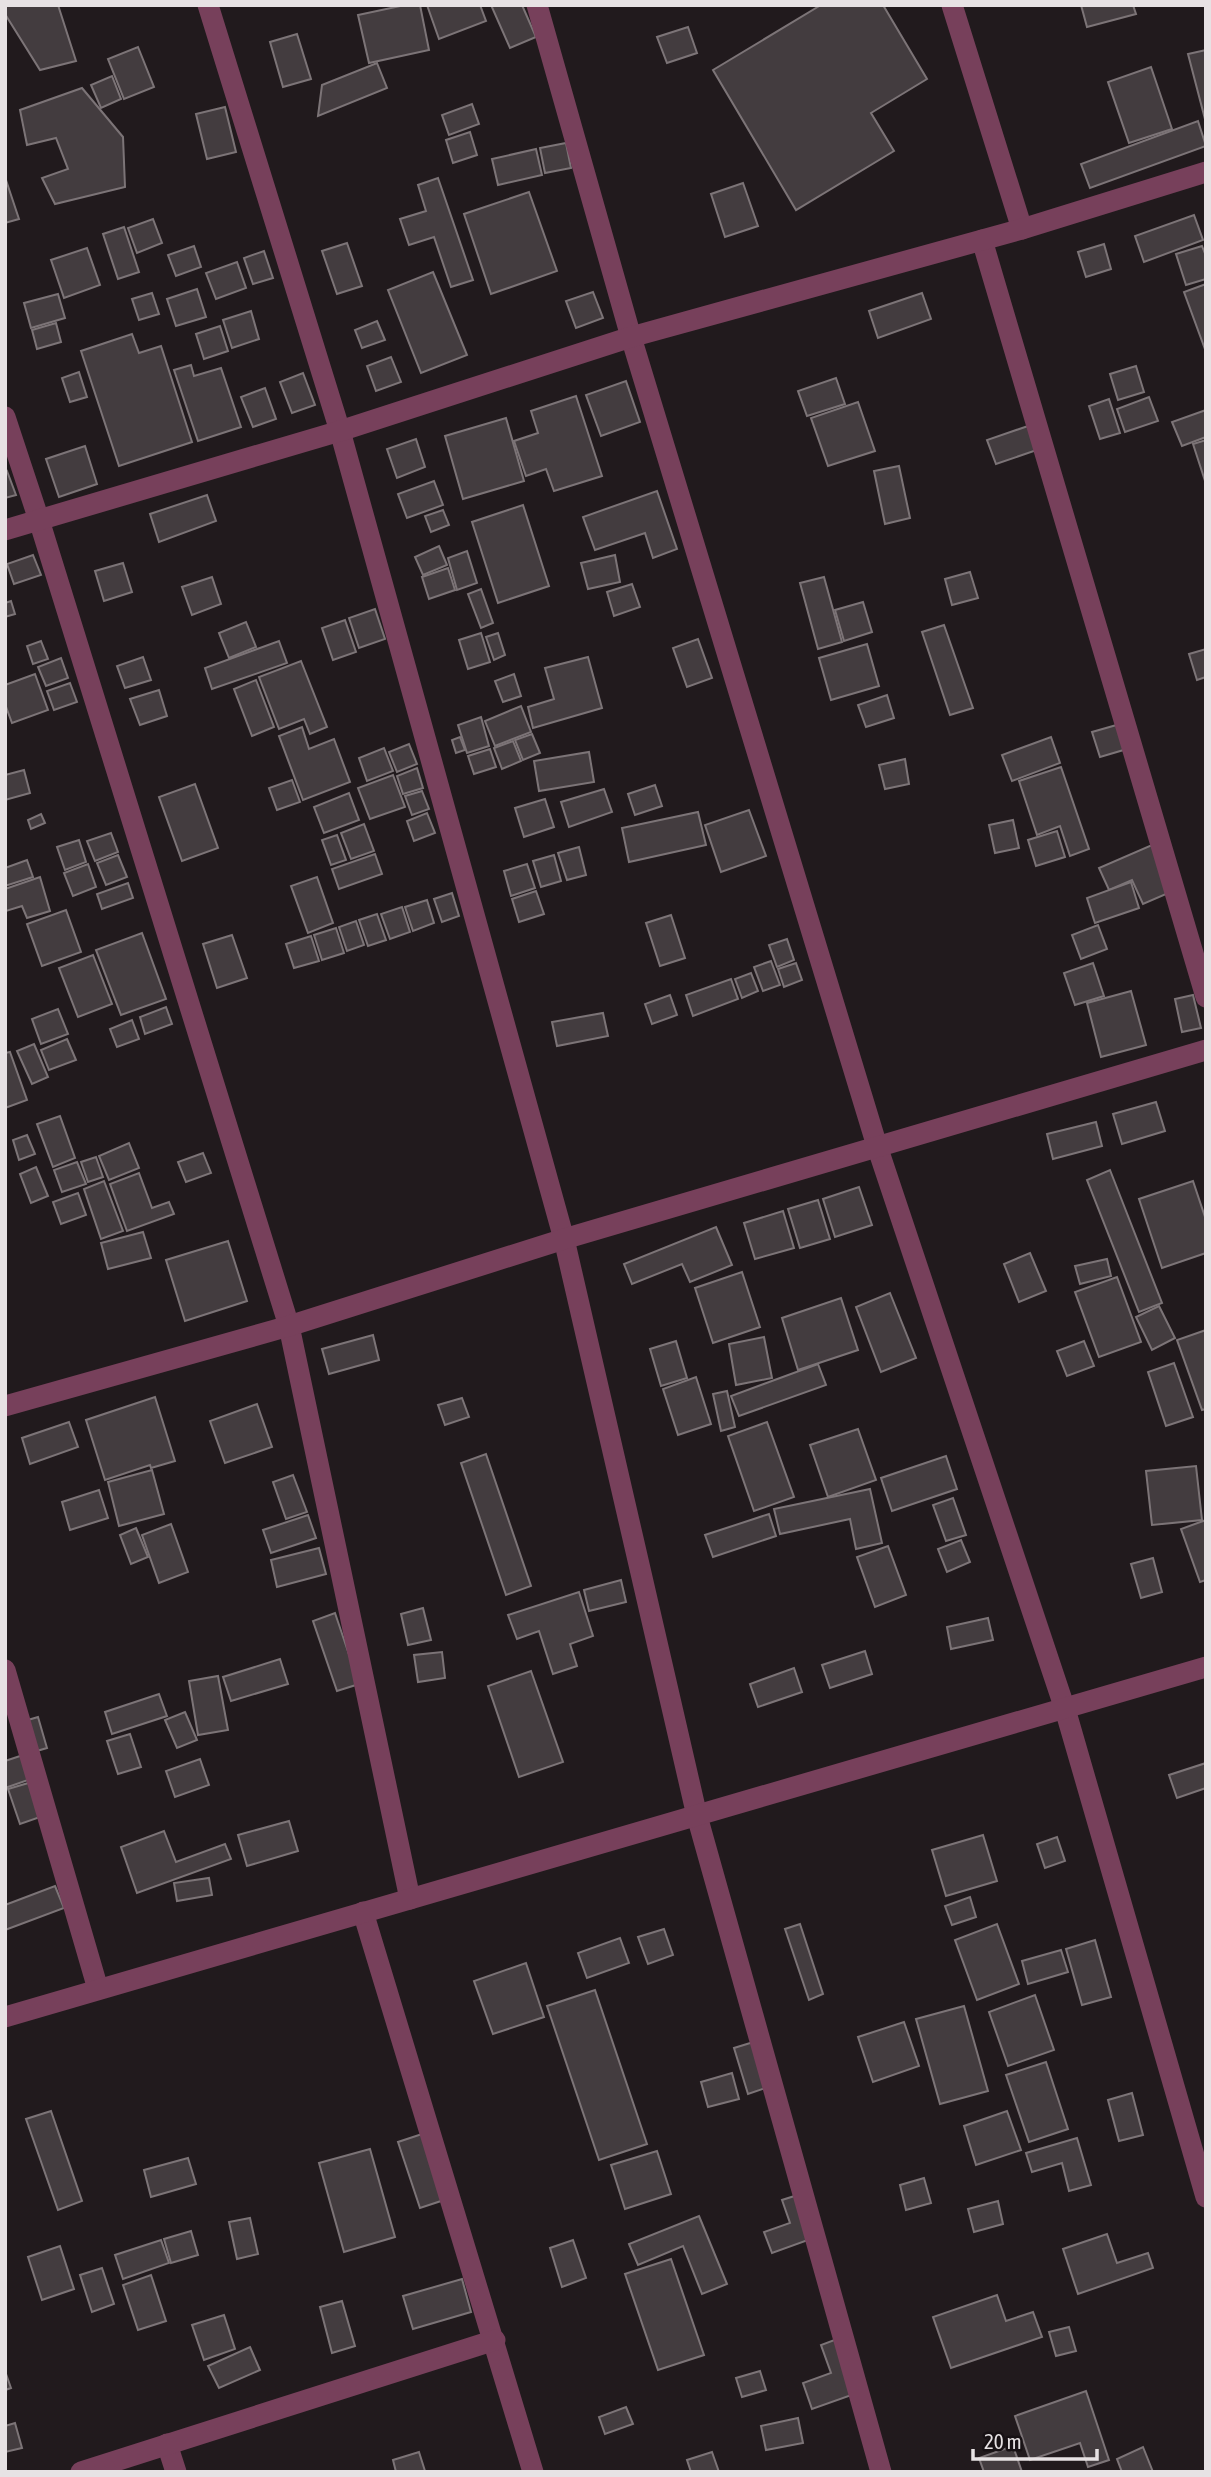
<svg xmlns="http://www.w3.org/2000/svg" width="1211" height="2477" font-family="'Asap Condensed',sans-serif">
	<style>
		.building { fill: #433c3f; stroke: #7c7477; stroke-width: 2 }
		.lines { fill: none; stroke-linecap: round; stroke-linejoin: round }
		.minor { stroke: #77405b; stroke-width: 21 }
	</style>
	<rect width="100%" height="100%" fill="#211a1d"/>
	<g class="building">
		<polygon points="5,5 58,5 76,61 40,70 5,14"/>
		<polygon points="405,5 420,5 429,50 369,63 358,15"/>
		<polygon points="427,5 480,5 486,21 439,39"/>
		<polygon points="491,5 522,5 536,37 510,48"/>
		<polygon points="821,5 883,5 927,79 871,113 894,151 796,210 713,70"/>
		<polygon points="1081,5 1133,5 1136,14 1087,27"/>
		<polygon points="688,27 697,53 667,63 657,37"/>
		<polygon points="297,34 311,79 283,87 270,42"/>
		<polygon points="138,47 154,87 124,99 108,59"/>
		<polygon points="1206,50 1206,123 1188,54"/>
		<polygon points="377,63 387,88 318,116 322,85"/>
		<polygon points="1151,67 1172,129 1129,143 1108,82"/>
		<polygon points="112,76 121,99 101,108 91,85"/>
		<polygon points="82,88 123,137 125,187 55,204 42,178 68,169 56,138 27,145 20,110"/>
		<polygon points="472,104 479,124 449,135 442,115"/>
		<polygon points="225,107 236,152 207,159 196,114"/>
		<polygon points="1198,121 1206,146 1090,188 1081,164"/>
		<polygon points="470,132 477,155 453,163 446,140"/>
		<polygon points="566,143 571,168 545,173 540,148"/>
		<polygon points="536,149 542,175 498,185 492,159"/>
		<polygon points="5,177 19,219 5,223"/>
		<polygon points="438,178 473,280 451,287 434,237 409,245 400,219 426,211 418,185"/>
		<polygon points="743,183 758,226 725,237 711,194"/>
		<polygon points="529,192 557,271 491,294 464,214"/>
		<polygon points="1194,215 1203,240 1144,262 1135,236"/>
		<polygon points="153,219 162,243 137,253 128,228"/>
		<polygon points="124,227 139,272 118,279 103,234"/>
		<polygon points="347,243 362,286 337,294 322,251"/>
		<polygon points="1104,244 1111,269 1086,277 1078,252"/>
		<polygon points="194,246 201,267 176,276 168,255"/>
		<polygon points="1202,246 1206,256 1206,279 1186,285 1176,254"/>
		<polygon points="87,248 100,285 64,298 51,260"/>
		<polygon points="264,251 273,278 253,284 244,258"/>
		<polygon points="237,262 246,288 216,299 206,273"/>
		<polygon points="433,272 467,355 421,373 388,290"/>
		<polygon points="1206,284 1206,352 1184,292"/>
		<polygon points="197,289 206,317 176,326 167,299"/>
		<polygon points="593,292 603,318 576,328 566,301"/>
		<polygon points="152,293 159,314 139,320 132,299"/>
		<polygon points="922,293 931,319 878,338 869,311"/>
		<polygon points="58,294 65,318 31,328 24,303"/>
		<polygon points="251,311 259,339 232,348 223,320"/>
		<polygon points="377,321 385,340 362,348 355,330"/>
		<polygon points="56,323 61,342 37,349 32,330"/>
		<polygon points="220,326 228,351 204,359 196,334"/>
		<polygon points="132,334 139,353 161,346 192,442 119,466 81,351"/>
		<polygon points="391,357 401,382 376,391 367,366"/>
		<polygon points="191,365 194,376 221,368 241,427 198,441 174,370"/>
		<polygon points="1136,366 1144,392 1118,400 1110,374"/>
		<polygon points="79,372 87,397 70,402 62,378"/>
		<polygon points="303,373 315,405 292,413 280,382"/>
		<polygon points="836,378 845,404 807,416 798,391"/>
		<polygon points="626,381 640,422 601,436 586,395"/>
		<polygon points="265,388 276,419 253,427 241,397"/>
		<polygon points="576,396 602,476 554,491 546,469 526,476 514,441 538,433 531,411"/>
		<polygon points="1149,397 1158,421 1125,432 1117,409"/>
		<polygon points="1109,399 1120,433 1100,439 1089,406"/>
		<polygon points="858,402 875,451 828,466 811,418"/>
		<polygon points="1206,410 1206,437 1182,446 1172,422"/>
		<polygon points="506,418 524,481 463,499 445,436"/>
		<polygon points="1028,426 1037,450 996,464 987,440"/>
		<polygon points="416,439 425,467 397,478 387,449"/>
		<polygon points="1206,440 1206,484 1193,444"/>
		<polygon points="85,446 97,484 59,497 46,459"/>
		<polygon points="899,466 910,518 885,524 874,471"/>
		<polygon points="7,471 16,495 5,498 5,472"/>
		<polygon points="434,481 443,505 407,518 398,494"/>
		<polygon points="657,491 677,549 653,558 645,533 595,550 583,517"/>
		<polygon points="207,495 216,521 159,542 150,514"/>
		<polygon points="523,505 549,586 498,603 472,522"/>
		<polygon points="443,510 449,525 431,532 425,516"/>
		<polygon points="439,546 447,565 423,575 415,557"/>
		<polygon points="467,551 477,583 457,590 448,558"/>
		<polygon points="33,555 41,575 14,584 7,564"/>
		<polygon points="615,555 620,582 588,589 581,563"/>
		<polygon points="123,563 132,592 104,601 95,571"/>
		<polygon points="448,568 455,590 429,599 422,577"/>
		<polygon points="970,572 978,598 952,605 945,579"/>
		<polygon points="212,577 221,604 192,615 182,587"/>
		<polygon points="824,577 842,642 818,649 800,583"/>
		<polygon points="632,584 640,607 614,616 607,592"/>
		<polygon points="481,589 493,623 481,628 468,594"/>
		<polygon points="11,601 15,614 5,617 5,603"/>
		<polygon points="863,602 872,632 844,641 835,610"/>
		<polygon points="375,609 385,639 359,648 349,618"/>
		<polygon points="345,620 356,652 333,660 322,628"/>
		<polygon points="246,622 256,647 229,658 219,633"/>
		<polygon points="944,625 973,708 950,715 922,632"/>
		<polygon points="481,633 490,662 468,669 459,640"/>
		<polygon points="498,633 505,655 494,660 486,637"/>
		<polygon points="698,639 712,678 687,687 673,648"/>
		<polygon points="41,641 48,659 33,664 27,646"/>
		<polygon points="279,641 287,663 212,689 205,668"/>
		<polygon points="867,644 879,686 831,700 819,658"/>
		<polygon points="1206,649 1206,677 1197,680 1189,654"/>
		<polygon points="143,657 151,680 125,688 117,666"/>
		<polygon points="588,657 602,708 533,728 528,707 554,699 545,668"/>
		<polygon points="61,658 68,678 46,686 38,667"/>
		<polygon points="301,661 327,727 310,734 304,719 279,729 259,677"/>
		<polygon points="35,674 48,710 12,723 5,704 5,685"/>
		<polygon points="514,674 521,696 503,702 495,681"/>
		<polygon points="256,680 274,727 252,736 234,689"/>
		<polygon points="70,683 77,702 54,710 47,691"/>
		<polygon points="159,690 167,716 140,725 130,699"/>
		<polygon points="887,695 894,718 866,727 858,705"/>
		<polygon points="521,706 531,732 495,746 485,721"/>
		<polygon points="481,717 489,746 467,753 458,725"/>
		<polygon points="1120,724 1127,749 1100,757 1092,732"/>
		<polygon points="302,727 309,749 334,739 350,782 303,800 279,736"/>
		<polygon points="532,734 540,753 523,760 515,740"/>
		<polygon points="460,737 465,750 456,753 452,740"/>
		<polygon points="1051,737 1060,763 1012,781 1002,755"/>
		<polygon points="513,741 521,761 502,769 494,748"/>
		<polygon points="409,744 417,764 397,772 389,752"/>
		<polygon points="384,748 393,771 367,781 359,758"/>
		<polygon points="490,749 496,767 474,774 468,756"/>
		<polygon points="589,752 594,782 539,791 534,761"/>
		<polygon points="905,759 909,784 885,789 879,765"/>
		<polygon points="1061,767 1089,849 1070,856 1060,826 1037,835 1019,781"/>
		<polygon points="417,768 423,788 403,794 397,776"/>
		<polygon points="24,770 30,793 5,800 5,775"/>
		<polygon points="393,775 405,807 370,819 358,788"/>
		<polygon points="292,780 300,802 277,810 269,788"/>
		<polygon points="195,784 218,848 182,861 159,797"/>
		<polygon points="655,785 662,806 635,815 628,794"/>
		<polygon points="604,789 612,812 569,827 561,802"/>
		<polygon points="422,791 429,809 412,815 405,796"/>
		<polygon points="349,793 359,820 324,833 314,807"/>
		<polygon points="545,799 554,827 524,837 515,808"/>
		<polygon points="749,810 766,856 721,872 705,825"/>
		<polygon points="698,812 706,845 629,862 622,828"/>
		<polygon points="427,813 435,833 414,841 407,821"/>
		<polygon points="41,814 45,823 31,829 28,820"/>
		<polygon points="1013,820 1019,848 995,853 989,825"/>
		<polygon points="364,824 374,851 351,859 341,833"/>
		<polygon points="1057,831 1065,857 1036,866 1028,840"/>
		<polygon points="111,833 118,852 95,861 87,841"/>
		<polygon points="337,835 346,860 331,865 322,840"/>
		<polygon points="79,840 86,862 65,870 57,847"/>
		<polygon points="1152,845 1173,891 1143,904 1132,880 1109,890 1099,868"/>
		<polygon points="579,847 586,875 567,880 558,853"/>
		<polygon points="375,854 382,874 339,889 332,869"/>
		<polygon points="118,855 127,877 106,885 97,863"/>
		<polygon points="554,855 561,881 541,887 533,861"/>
		<polygon points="27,860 33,877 5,886 5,868"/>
		<polygon points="88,864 96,887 73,896 64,873"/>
		<polygon points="527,864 535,888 511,896 504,871"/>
		<polygon points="40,877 50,911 27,918 22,906 6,911 5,889"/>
		<polygon points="317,877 333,923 308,933 291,886"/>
		<polygon points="1131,882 1139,908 1095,923 1087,898"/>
		<polygon points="128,883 133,898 102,909 97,894"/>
		<polygon points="536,891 544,914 519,922 512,899"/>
		<polygon points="452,893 459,916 442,922 434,899"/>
		<polygon points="427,900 434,923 413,931 405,907"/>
		<polygon points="402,907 410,932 390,939 381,914"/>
		<polygon points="66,910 81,952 42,966 27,924"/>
		<polygon points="377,914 386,940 368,946 359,920"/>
		<polygon points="671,915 685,958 660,966 646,923"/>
		<polygon points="356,921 364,945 347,951 339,927"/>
		<polygon points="1098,925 1107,949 1081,959 1072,935"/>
		<polygon points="336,928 344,953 322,960 314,935"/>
		<polygon points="142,933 166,999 121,1015 96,950"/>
		<polygon points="232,935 247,978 217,988 203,944"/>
		<polygon points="311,936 319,961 294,968 286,944"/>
		<polygon points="787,939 794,960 777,967 769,945"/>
		<polygon points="93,955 112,1004 78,1017 59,968"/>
		<polygon points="771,961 780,985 763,991 754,967"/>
		<polygon points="796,963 802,980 784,987 778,969"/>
		<polygon points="1093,963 1104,996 1075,1005 1064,973"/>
		<polygon points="751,973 758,991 742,998 735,979"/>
		<polygon points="731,979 738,999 693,1016 686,995"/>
		<polygon points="1131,991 1146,1045 1101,1057 1087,1003"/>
		<polygon points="670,995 677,1015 652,1024 645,1004"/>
		<polygon points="1193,995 1201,1028 1182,1032 1175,999"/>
		<polygon points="166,1007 172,1024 145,1034 140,1017"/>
		<polygon points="58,1009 68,1034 41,1044 32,1019"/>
		<polygon points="603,1013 608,1036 557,1046 552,1022"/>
		<polygon points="132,1020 139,1039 117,1047 110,1029"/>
		<polygon points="67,1039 76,1060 49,1070 41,1050"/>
		<polygon points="34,1044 48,1077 32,1084 17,1051"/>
		<polygon points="10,1052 27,1100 5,1108 5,1053"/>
		<polygon points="1156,1102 1165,1131 1122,1144 1113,1114"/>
		<polygon points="60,1116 75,1158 53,1167 37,1124"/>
		<polygon points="1096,1122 1102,1146 1053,1159 1047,1134"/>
		<polygon points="27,1135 35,1154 19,1160 13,1140"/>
		<polygon points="129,1143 139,1168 109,1180 99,1156"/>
		<polygon points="203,1153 211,1173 186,1182 178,1162"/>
		<polygon points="96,1157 103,1177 88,1182 81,1162"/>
		<polygon points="77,1162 86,1184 62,1192 54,1170"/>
		<polygon points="36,1167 48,1196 31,1203 20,1174"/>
		<polygon points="1110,1170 1162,1303 1139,1312 1087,1180"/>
		<polygon points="139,1173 152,1208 169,1202 174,1214 127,1231 110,1184"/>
		<polygon points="104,1181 123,1231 101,1239 84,1189"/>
		<polygon points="1193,1181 1206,1220 1206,1253 1162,1268 1139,1199"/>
		<polygon points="859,1187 872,1225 835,1237 823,1199"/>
		<polygon points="78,1193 86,1215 61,1224 53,1202"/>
		<polygon points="818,1200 830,1239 800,1248 788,1209"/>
		<polygon points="783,1211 794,1248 755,1259 744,1223"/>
		<polygon points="716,1227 732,1265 690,1282 682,1264 632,1284 624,1264"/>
		<polygon points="143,1232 151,1258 108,1269 101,1243"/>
		<polygon points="228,1241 247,1301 185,1321 166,1260"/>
		<polygon points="1030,1253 1046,1291 1019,1302 1004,1264"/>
		<polygon points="1107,1259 1111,1276 1080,1284 1075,1266"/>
		<polygon points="742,1272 760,1327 713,1343 695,1288"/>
		<polygon points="1117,1277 1141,1342 1099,1357 1075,1292"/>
		<polygon points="890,1293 916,1358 881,1372 856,1307"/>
		<polygon points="841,1298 858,1350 798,1370 782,1318"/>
		<polygon points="1159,1306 1175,1338 1152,1350 1136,1317"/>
		<polygon points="1206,1330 1206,1409 1202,1410 1177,1340"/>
		<polygon points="373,1335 379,1360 329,1374 322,1349"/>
		<polygon points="764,1337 772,1378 736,1385 729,1344"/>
		<polygon points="676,1341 687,1378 661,1386 650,1349"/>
		<polygon points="1084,1341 1094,1366 1067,1376 1057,1351"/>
		<polygon points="1174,1363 1193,1417 1166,1426 1148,1372"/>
		<polygon points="818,1364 826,1385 739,1416 731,1396"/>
		<polygon points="696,1377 711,1424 678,1435 663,1389"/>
		<polygon points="727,1391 735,1427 721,1431 713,1394"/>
		<polygon points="155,1397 175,1461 151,1468 150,1465 105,1480 86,1420"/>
		<polygon points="462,1398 469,1417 445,1425 438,1405"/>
		<polygon points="257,1404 272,1447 225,1463 210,1421"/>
		<polygon points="69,1422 78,1447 30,1464 22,1438"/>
		<polygon points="767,1422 794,1497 754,1511 728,1436"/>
		<polygon points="858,1429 876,1480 828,1497 810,1445"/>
		<polygon points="486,1454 531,1586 506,1595 461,1463"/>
		<polygon points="946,1456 957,1489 892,1511 881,1478"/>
		<polygon points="1196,1466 1202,1520 1152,1525 1146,1471"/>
		<polygon points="152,1470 164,1514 119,1526 108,1482"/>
		<polygon points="293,1475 307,1512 286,1519 273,1482"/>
		<polygon points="870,1489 882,1543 856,1549 850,1519 780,1534 774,1509"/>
		<polygon points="99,1490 108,1518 70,1530 62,1502"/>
		<polygon points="953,1498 966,1535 946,1541 933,1505"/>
		<polygon points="769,1514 776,1536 713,1557 705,1535"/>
		<polygon points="308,1515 316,1538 271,1553 263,1530"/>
		<polygon points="1206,1520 1206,1580 1200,1582 1181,1529"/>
		<polygon points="171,1524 188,1572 159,1583 142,1535"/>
		<polygon points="136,1528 148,1557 131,1564 120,1535"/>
		<polygon points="961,1540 970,1562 947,1572 938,1549"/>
		<polygon points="888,1546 906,1595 875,1607 857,1557"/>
		<polygon points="319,1548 326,1574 277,1587 271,1560"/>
		<polygon points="1153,1558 1162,1592 1141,1598 1131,1564"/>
		<polygon points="621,1580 626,1602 589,1611 584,1590"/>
		<polygon points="579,1592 593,1636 570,1644 577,1666 553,1674 539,1631 517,1639 508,1615"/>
		<polygon points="423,1608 431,1640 408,1645 401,1614"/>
		<polygon points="335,1613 359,1684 337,1691 313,1621"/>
		<polygon points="988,1618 993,1640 951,1649 947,1627"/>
		<polygon points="865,1651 872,1674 830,1688 822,1665"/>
		<polygon points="442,1652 445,1678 418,1682 414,1655"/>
		<polygon points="280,1659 288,1684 231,1701 223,1677"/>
		<polygon points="794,1668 802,1692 758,1707 750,1684"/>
		<polygon points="531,1671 563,1762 519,1777 488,1686"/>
		<polygon points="218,1676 228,1730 198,1735 189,1681"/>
		<polygon points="159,1694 167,1716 112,1734 105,1712"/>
		<polygon points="185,1712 197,1740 177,1748 165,1720"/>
		<polygon points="38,1717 47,1748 30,1753 21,1722"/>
		<polygon points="130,1734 141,1767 118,1774 107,1741"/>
		<polygon points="23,1755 31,1779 5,1788 5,1761"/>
		<polygon points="200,1759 209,1785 175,1797 166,1771"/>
		<polygon points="1206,1763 1206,1788 1177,1798 1169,1775"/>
		<polygon points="35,1781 46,1815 20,1824 8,1789"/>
		<polygon points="289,1821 298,1851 247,1866 238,1835"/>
		<polygon points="164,1831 176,1862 225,1844 231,1859 137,1893 121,1847"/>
		<polygon points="983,1835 997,1881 946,1896 932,1850"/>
		<polygon points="1057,1837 1065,1861 1045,1868 1037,1844"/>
		<polygon points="209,1878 212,1895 177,1901 174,1883"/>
		<polygon points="55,1886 64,1908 5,1930 5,1905"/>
		<polygon points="970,1897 976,1917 952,1925 945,1906"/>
		<polygon points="800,1924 823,1994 809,2000 785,1929"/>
		<polygon points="997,1924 1019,1984 977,2000 955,1940"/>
		<polygon points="664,1929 673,1955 648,1964 638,1937"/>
		<polygon points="620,1938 629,1963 587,1978 578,1953"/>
		<polygon points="1095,1940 1111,1997 1082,2005 1066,1949"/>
		<polygon points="1061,1950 1068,1972 1028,1984 1022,1961"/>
		<polygon points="526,1963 544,2017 493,2034 474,1981"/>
		<polygon points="595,1990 647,2144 599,2160 547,2006"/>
		<polygon points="1035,1995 1054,2050 1008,2066 989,2012"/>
		<polygon points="964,2006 988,2091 940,2104 916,2019"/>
		<polygon points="904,2022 919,2066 873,2082 858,2037"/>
		<polygon points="760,2040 774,2085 748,2094 734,2048"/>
		<polygon points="1046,2062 1068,2129 1029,2142 1006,2075"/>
		<polygon points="732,2073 739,2099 708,2107 701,2082"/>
		<polygon points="1132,2093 1143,2135 1119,2141 1108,2100"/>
		<polygon points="51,2111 82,2201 58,2210 26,2119"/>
		<polygon points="1007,2111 1021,2150 976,2165 964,2126"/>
		<polygon points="422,2134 444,2200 420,2208 398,2142"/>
		<polygon points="1077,2138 1091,2185 1069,2191 1062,2163 1032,2172 1026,2153"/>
		<polygon points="370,2149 395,2237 344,2252 319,2163"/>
		<polygon points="657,2151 671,2194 625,2209 611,2165"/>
		<polygon points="188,2158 196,2184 151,2197 144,2170"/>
		<polygon points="924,2178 931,2203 906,2210 900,2185"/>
		<polygon points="807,2192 822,2235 772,2253 764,2232 790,2223 782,2200"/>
		<polygon points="998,2201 1003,2224 974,2232 968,2209"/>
		<polygon points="699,2216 727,2284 702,2294 683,2246 638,2265 629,2244"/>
		<polygon points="250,2218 258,2254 237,2259 229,2222"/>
		<polygon points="191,2231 198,2255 171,2263 164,2239"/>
		<polygon points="1107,2234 1117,2263 1148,2253 1153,2268 1078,2294 1063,2249"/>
		<polygon points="161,2240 169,2263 123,2279 115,2255"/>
		<polygon points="573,2240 586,2278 562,2287 550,2248"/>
		<polygon points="60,2246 74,2289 42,2300 28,2257"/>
		<polygon points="671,2259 704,2355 658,2370 625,2274"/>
		<polygon points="102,2268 114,2304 92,2312 80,2275"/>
		<polygon points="151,2275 166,2321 138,2330 123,2285"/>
		<polygon points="462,2279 471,2312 413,2329 403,2296"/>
		<polygon points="997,2295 1006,2321 1033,2312 1042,2337 951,2368 933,2317"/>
		<polygon points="342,2301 355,2346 332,2353 320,2307"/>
		<polygon points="224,2315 235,2349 204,2360 192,2325"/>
		<polygon points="1069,2327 1076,2351 1056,2356 1049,2332"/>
		<polygon points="845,2336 863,2391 812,2409 803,2383 831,2373 821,2345"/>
		<polygon points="250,2347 260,2370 219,2388 208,2366"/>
		<polygon points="5,2371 11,2388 5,2390"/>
		<polygon points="760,2371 766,2390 742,2397 736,2378"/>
		<polygon points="1086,2391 1109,2460 1088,2467 1080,2443 1030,2460 1015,2416"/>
		<polygon points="626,2407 633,2424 605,2434 599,2417"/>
		<polygon points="798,2418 803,2443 766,2450 761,2426"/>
		<polygon points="15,2423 22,2448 5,2452 5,2426"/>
		<polygon points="1013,2446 1022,2472 984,2472 979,2458"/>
		<polygon points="1143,2447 1153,2472 1122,2472 1117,2459"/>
		<polygon points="419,2452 425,2471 396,2472 393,2460"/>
		<polygon points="712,2452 719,2472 691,2472 687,2460"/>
	</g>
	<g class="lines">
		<g class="minor">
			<polyline points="208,5 340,431 564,1239 697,1816 881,2472"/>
			<polyline points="537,5 631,337 877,1146 1065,1709 1206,2197"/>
			<polyline points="952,5 1022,229"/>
			<polyline points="982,240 1206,997"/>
			<polyline points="5,417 39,520 289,1326 410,1899"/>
			<polyline points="5,530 340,431 631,337 1022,229 1206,172"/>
			<polyline points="5,1406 289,1326 564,1239 1206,1050"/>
			<polyline points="5,1670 98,1989"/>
			<polyline points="363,1912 533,2472"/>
			<polyline points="5,2017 1206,1667"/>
			<polyline points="167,2444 176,2472"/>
			<polyline points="81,2472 495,2340"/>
		</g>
	</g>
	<rect width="1211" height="2477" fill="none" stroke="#e7e2e4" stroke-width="14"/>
	<path d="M973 2449v10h124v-10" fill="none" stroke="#e7e2e4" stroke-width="3.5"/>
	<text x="984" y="2449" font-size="21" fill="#e7e2e4" stroke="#171114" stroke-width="5" paint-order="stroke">20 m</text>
</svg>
